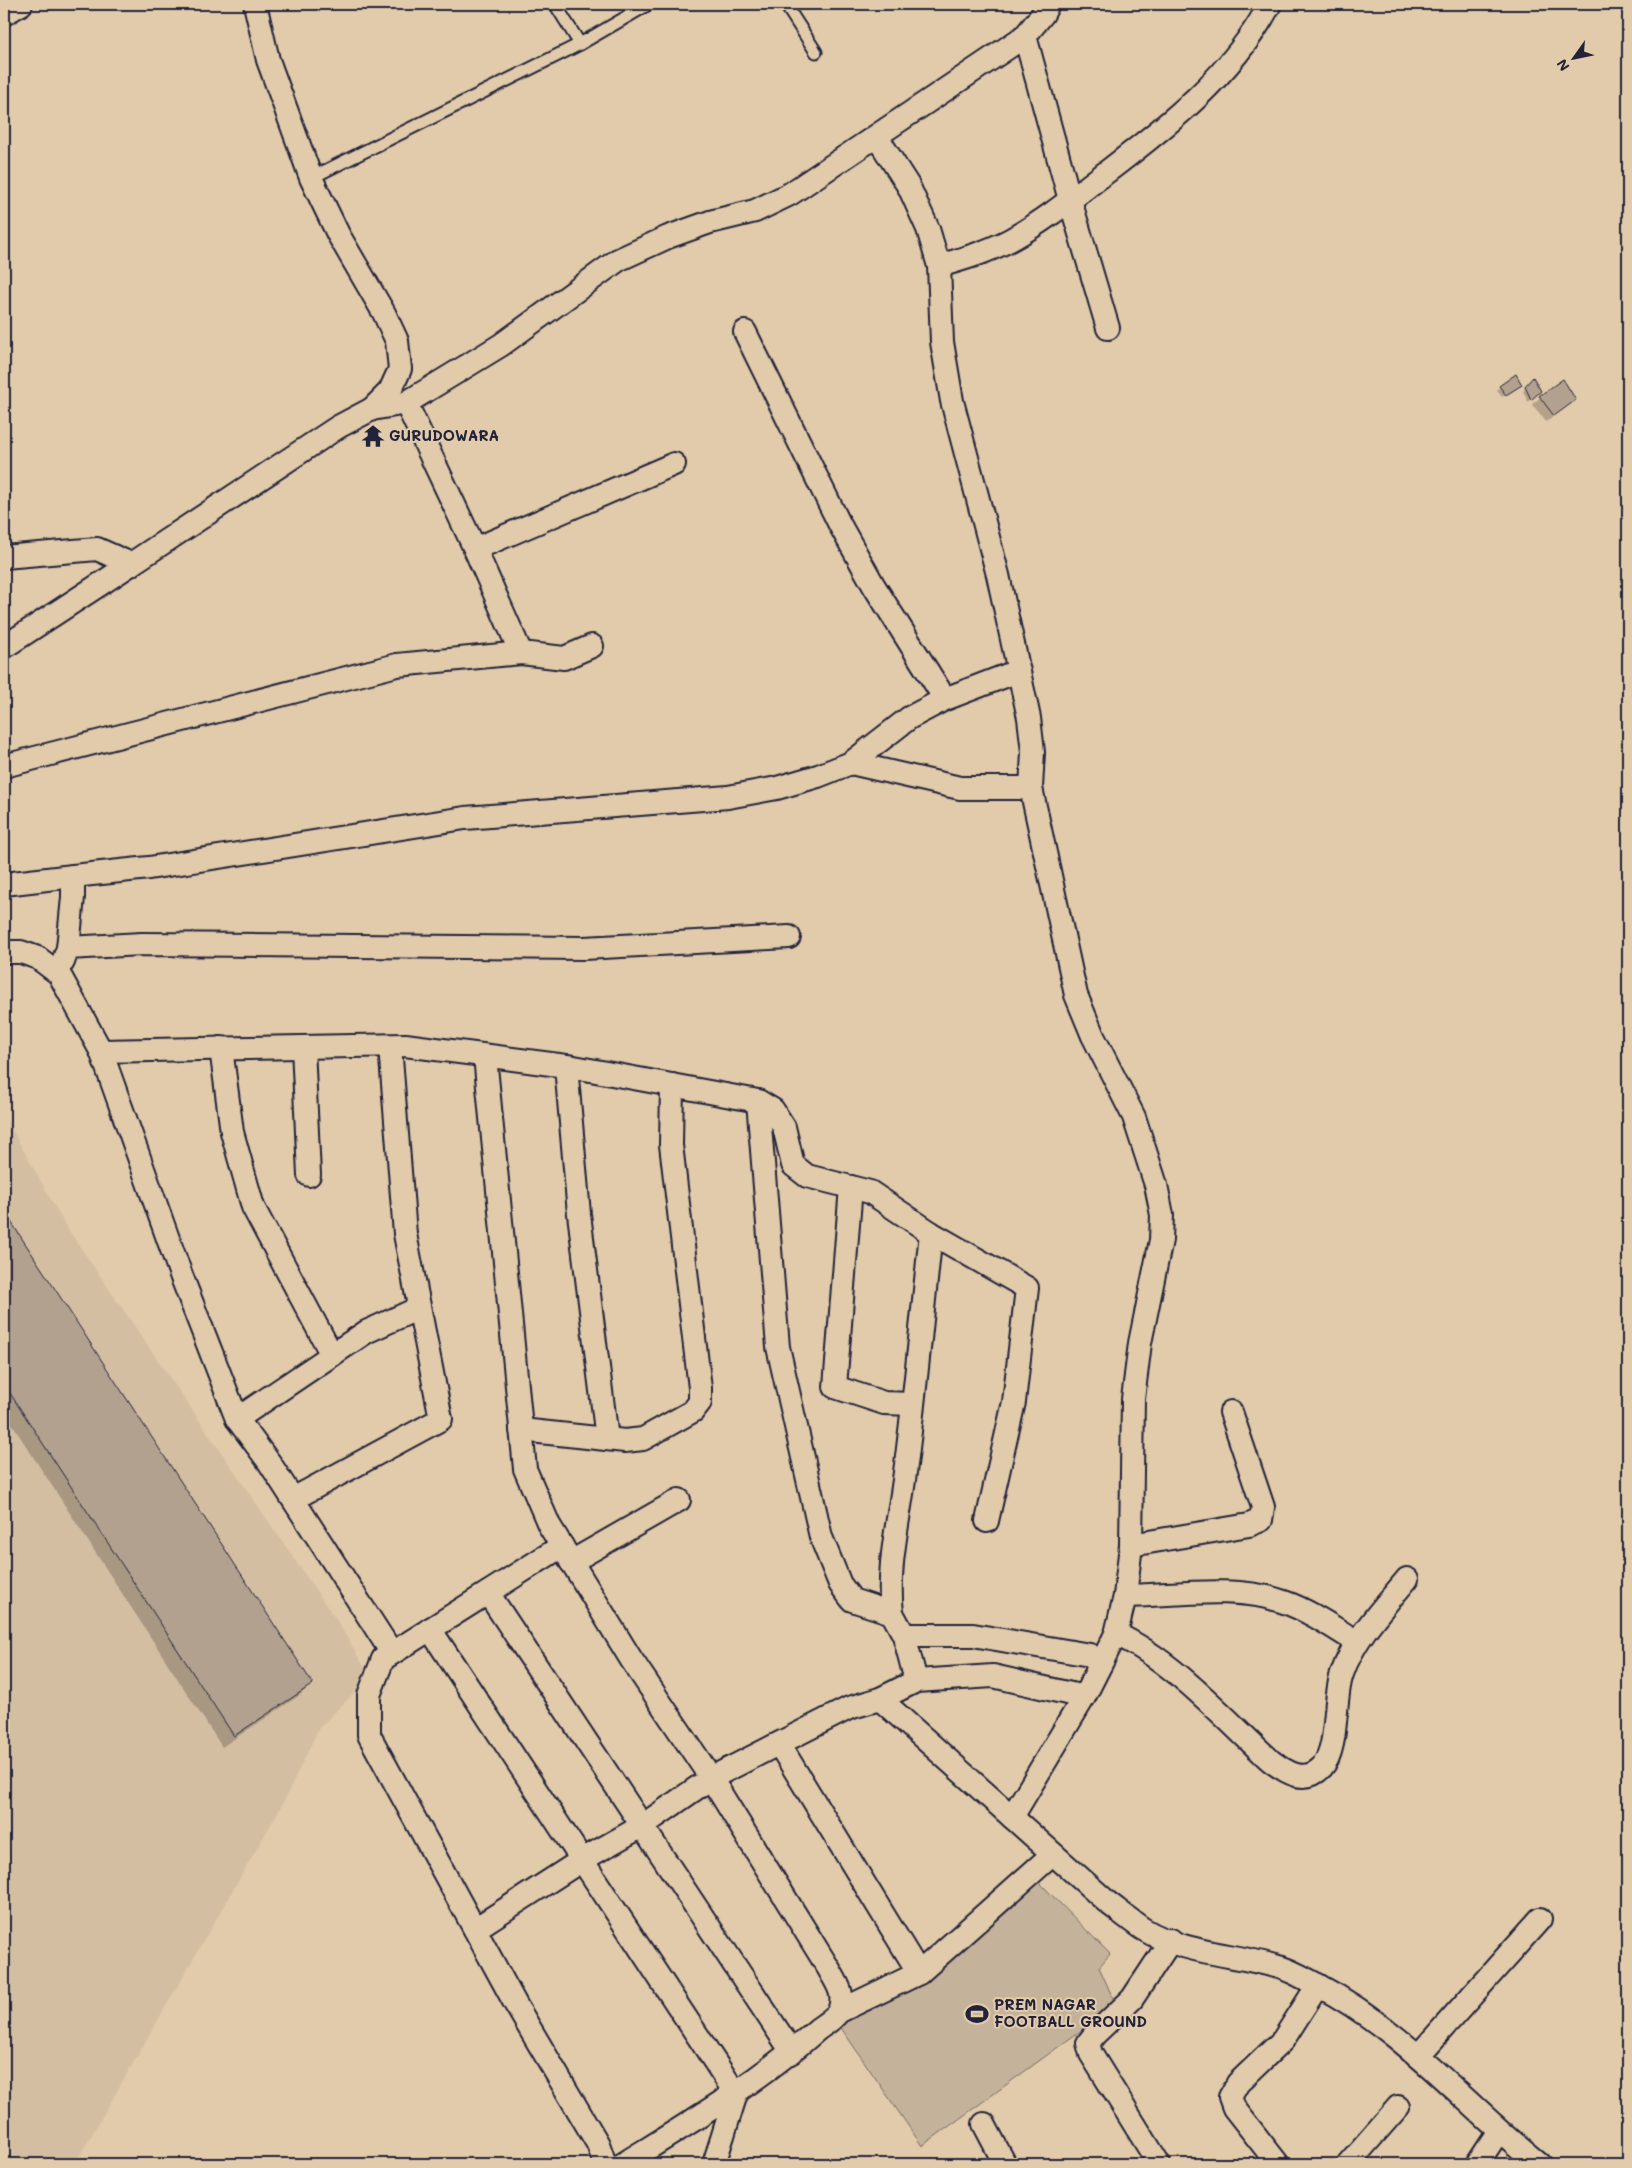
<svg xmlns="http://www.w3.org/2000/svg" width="1632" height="2168" font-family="Mali,sans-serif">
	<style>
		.built { fill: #d3bea2 }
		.green { fill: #c5b29a; stroke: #746a6a }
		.shadow { fill: #0003 }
		.building { fill: #b2a18f; stroke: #22223b }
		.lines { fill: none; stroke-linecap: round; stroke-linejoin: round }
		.lane-casing { stroke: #22223b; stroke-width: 15 }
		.street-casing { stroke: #22223b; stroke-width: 26 }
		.lane { stroke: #e1cbaa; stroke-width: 11 }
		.street { stroke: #e1cbaa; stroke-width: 22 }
		.labels { text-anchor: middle; stroke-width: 4; stroke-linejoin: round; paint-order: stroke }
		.poi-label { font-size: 15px; font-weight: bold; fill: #22223b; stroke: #e1cbaa; text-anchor: start }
	</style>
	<rect width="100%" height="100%" fill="#e1cbaa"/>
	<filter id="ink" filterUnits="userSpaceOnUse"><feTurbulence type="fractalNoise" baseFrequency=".02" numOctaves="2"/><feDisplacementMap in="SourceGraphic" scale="10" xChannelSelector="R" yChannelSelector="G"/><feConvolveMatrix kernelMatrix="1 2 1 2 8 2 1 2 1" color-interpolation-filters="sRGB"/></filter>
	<g filter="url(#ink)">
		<polygon class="built" points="4,1115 65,1225 339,1624 370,1677 319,1728 283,1803 75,2164 4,2164"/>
		<polygon class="green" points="1033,1876 1110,1954 1099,1967 1116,2005 922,2146 837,2022"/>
		<g class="shadow">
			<polygon points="1533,379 1539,391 1528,402 1523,391"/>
			<polygon points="1563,380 1574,400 1546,422 1532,404"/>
			<polygon points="1500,387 1517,388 1502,397 1497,390"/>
			<polygon points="4,1213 312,1684 300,1695 222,1747 4,1412"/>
		</g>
		<g class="building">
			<polygon points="1516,374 1522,385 1506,395 1499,386"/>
			<polygon points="1533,377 1541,391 1531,400 1525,386"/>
			<polygon points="1563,379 1576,400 1554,416 1539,396"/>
			<polygon points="4,1211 313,1684 234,1736 4,1384"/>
		</g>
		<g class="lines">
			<defs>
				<g id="lane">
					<polyline points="555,4 580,44 649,4"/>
					<polyline points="785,4 816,52"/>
					<polyline points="311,178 580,44"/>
				</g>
				<g id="street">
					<polyline points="255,4 268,60 311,178 338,234 384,313 397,341 400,369 390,391 372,409"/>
					<polyline points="4,14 21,4"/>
					<polyline points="1025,36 1070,200 1108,328"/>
					<polyline points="877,137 909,187 928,229 939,266 942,342 952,401 998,575 1029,718 1033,752 1031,788 1076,995 1093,1036 1134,1117 1156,1185 1162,1215 1161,1240 1140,1343 1133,1399 1131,1545 1125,1596 1116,1634 1084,1697 1012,1817"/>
					<path d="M939 266C963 259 987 252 1010 240 1043 222 1074 197 1104 174 1167 126 1232 76 1270 4"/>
					<polyline points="745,332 840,525 874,586 945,699"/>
					<polyline points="406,403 475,549 521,653"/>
					<polyline points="475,549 674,464"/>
					<polyline points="4,557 97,549 131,564 338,427 372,409 406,403 501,345 618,260 668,237 710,222 755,211 790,194 1025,36 1043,14 1048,4"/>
					<polyline points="4,647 131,564"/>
					<polyline points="851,763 960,788 1031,788"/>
					<polyline points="4,766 397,665 521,653 564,658 592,646"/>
					<polyline points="4,884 73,876"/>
					<polyline points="68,948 73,897 73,876 149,868 465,818 728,797 777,788 818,776 851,763 909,718 945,699 1018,671"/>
					<polyline points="4,952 21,952 38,958 59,974 101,1051 181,1275 237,1419 269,1462 392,1653"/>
					<polyline points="63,962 68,948 142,944 584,948 789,937"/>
					<polyline points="303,1047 309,1175"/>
					<polyline points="221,1048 232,1132 253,1207 332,1355"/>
					<polyline points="101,1051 405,1045 574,1067 758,1101 773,1110 784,1127 793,1165 807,1176 870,1192 931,1233 1027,1288 1014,1402 987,1521"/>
					<path d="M485 1056 525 1469 549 1525 631 1659 711 1778 829 1969C836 1982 845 1993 840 2008 838 2016 825 2024 818 2029 758 2082 691 2122 623 2164"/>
					<polyline points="566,1066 579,1214 607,1439"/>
					<polyline points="758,1101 778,1347 821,1537 840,1584 852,1600 892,1613 904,1635 916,1681"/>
					<polyline points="851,1187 835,1387 884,1403 912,1404"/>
					<polyline points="237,1419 366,1332 419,1308"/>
					<polyline points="521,1430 625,1441 643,1439 693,1411 700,1402 700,1388 671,1145 672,1085"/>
					<polyline points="293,1499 441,1419 405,1234 390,1046"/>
					<polyline points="1131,1545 1249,1525 1261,1520 1263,1507 1231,1412"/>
					<polyline points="562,1546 383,1659 369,1695 369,1735 516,2005 598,2144 605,2164"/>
					<polyline points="571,1562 679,1500"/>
					<polyline points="488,1593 792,2052"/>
					<path d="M1125 1596C1174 1595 1238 1585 1284 1602 1310 1611 1334 1628 1357 1642"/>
					<path d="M892 1613C887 1567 898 1525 904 1480 915 1398 922 1315 931 1233"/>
					<polyline points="430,1629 736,2094 714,2164"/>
					<path d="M1116 1634C1174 1661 1224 1718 1271 1761 1286 1772 1305 1785 1322 1767 1339 1748 1333 1699 1342 1674 1354 1638 1383 1608 1407 1579"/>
					<polyline points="904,1635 973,1635 1090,1655 1100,1665"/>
					<path d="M880 1699 1107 1902C1119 1911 1131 1921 1143 1929 1184 1954 1237 1954 1282 1968 1294 1972 1308 1980 1319 1986 1404 2030 1465 2105 1539 2164"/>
					<polyline points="779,1744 919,1973"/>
					<polyline points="475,1929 582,1860 642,1826 711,1778 849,1708 880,1699 916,1681 993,1676 1084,1697"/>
					<polyline points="840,2011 919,1973 1053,1854"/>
					<polyline points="1418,2056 1540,1919"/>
					<polyline points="984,2124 1005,2164"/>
					<polyline points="1159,2164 1091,2054 1088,2043 1095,2034 1132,1999 1171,1940"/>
					<polyline points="1278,2164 1234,2108 1230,2097 1238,2083 1283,2040 1318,1985"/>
					<polyline points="1348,2164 1398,2107"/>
					<polyline points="1477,2164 1498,2132"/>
				</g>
			</defs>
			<use href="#lane" class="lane-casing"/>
			<use href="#street" class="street-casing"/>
			<use href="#lane" class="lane"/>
			<use href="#street" class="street"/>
		</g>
	</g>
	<defs>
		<symbol id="temple-bare" viewBox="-9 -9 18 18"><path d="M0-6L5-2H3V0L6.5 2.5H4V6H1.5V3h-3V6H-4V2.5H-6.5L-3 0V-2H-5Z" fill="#22223b" stroke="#e1cbaa" stroke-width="2.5" paint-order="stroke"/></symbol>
		<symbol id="stadium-bare" viewBox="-9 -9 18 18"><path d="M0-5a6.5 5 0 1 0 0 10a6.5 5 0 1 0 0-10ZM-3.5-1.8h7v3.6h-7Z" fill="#22223b" stroke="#e1cbaa" stroke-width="2.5" paint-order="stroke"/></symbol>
	</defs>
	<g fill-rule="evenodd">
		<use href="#temple-bare" x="357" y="420" width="32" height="32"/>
		<use href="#stadium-bare" x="961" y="1998" width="32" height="32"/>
	</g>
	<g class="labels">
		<g class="poi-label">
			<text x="389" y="441">GURUDOWARA</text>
			<text x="994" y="2010">PREM NAGAR<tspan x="994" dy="17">FOOTBALL GROUND</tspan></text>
		</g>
	</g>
	<rect width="1632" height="2168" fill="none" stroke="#e1cbaa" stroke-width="20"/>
	<rect x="10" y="10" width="1612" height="2148" fill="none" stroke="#22223b" stroke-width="2" filter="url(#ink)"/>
	<g transform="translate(1574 58) rotate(237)" stroke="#e1cbaa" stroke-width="4" paint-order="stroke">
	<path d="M0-4L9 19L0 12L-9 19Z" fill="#22223b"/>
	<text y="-8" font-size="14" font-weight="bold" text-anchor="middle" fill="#22223b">N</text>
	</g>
</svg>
